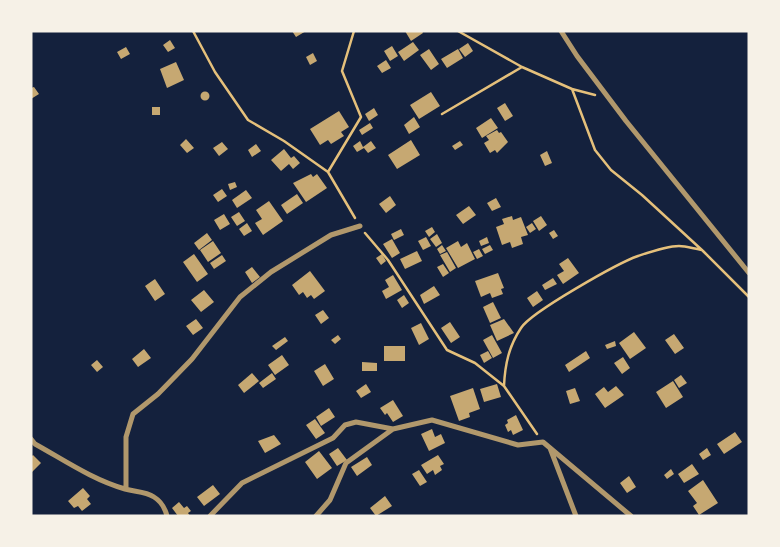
<svg xmlns="http://www.w3.org/2000/svg" width="780" height="547" font-family="'Sofia Sans Condensed',sans-serif">
  <rect width="100%" height="100%" fill="#14213d"/>
  <path fill="#c6a872" d="M292,31H306L296,37Z
    M405,31H422L423,33L411,41Z
    M170,40L175,48L168,52L163,45Z
    M413,42L419,50L404,61L398,52Z
    M468,43L473,51L465,57L459,49Z
    M392,46L398,56L390,61L384,51Z
    M126,47L130,54L121,59L117,52Z
    M429,49L439,64L431,70L420,55Z
    M458,49L463,58L447,68L441,59Z
    M313,53L317,61L310,65L306,57Z
    M386,60L391,68L382,73L377,66Z
    M176,62L184,80L167,88L160,69Z
    M34,87L39,94L31,99V88Z
    M200.5 96a4.5 4.5 0 1 1 9 0a4.5 4.5 0 1 1-9 0Z
    M431,92L440,106L419,119L410,105Z
    M505,103L513,116L505,121L497,108Z
    M152,107H160V115H152Z
    M374,108L378,115L369,121L365,114Z
    M339,111L349,127L341,132L344,136L331,144L328,140L320,145L310,129Z
    M414,117L420,127L409,134L404,125Z
    M491,118L498,128L482,138L476,128Z
    M370,123L373,128L362,135L359,130Z
    M497,130L499,133L501,132L508,142L497,153L495,150L490,153L484,143L489,140L486,136Z
    M186,139L194,148L187,153L180,145Z
    M411,140L420,155L397,169L388,155Z
    M360,141L363,147L371,141L376,148L368,153L364,148L357,152L353,146Z
    M460,141L463,145L455,150L452,146Z
    M222,142L228,149L219,156L213,148Z
    M256,144L261,151L252,157L248,150Z
    M284,149L291,158L294,156L300,163L293,169L289,164L281,171L271,160Z
    M547,151L552,163L545,166L540,155Z
    M311,174L313,177L317,174L327,188L306,202L293,183Z
    M235,182L237,187L230,190L228,184Z
    M222,189L227,196L218,202L213,195Z
    M246,190L252,198L237,208L232,200Z
    M297,194L303,203L287,214L281,205Z
    M390,196L396,205L386,213L379,204Z
    M496,198L501,207L492,211L487,203Z
    M269,201L283,221L263,235L255,223L262,219L256,210Z
    M469,206L476,215L463,224L456,215Z
    M239,212L245,221L237,226L231,217Z
    M224,214L230,224L220,230L214,220Z
    M512,216L513,220L521,217L528,235L521,237L523,244L512,248L510,242L502,245L496,227L504,224L502,219Z
    M541,216L547,225L539,231L533,221Z
    M247,223L252,231L244,236L239,229Z
    M532,223L536,229L530,233L526,227Z
    M432,227L435,232L429,237L425,231Z
    M401,229L404,235L394,240L391,234Z
    M554,230L558,236L553,239L549,233Z
    M207,233L212,240L199,250L194,243Z
    M437,234L442,243L436,247L430,239Z
    M426,237L431,246L423,250L418,241Z
    M487,237L489,243L481,246L479,241Z
    M392,239L400,253L392,258L383,244Z
    M213,241L221,253L208,262L200,250Z
    M458,241L461,247L467,243L475,259L458,268L446,248Z
    M442,245L446,251L440,254L437,249Z
    M490,245L493,250L485,254L482,249Z
    M479,249L483,256L477,259L473,252Z
    M417,251L422,261L405,269L400,259Z
    M447,252L456,268L450,272L440,255Z
    M194,254L208,274L197,282L183,262Z
    M382,254L386,261L381,265L376,258Z
    M222,255L226,261L214,269L210,263Z
    M568,258L579,273L563,284L557,275L564,271L559,264Z
    M443,264L449,273L443,277L437,267Z
    M252,267L260,277L252,283L245,272Z
    M310,271L325,291L314,299L311,295L307,298L303,292L299,295L292,285Z
    M498,273L504,288L501,289L503,294L492,298L490,293L481,297L475,281Z
    M393,275L402,290L386,299L382,291L389,287L385,280Z
    M553,278L557,284L545,290L542,285Z
    M155,279L165,294L155,301L145,286Z
    M434,286L440,295L424,304L420,295Z
    M204,290L214,302L201,312L191,300Z
    M537,291L543,300L533,307L527,298Z
    M404,295L409,303L402,308L397,300Z
    M493,302L501,318L490,323L483,307Z
    M323,310L329,318L321,324L315,315Z
    M196,319L203,328L193,335L186,326Z
    M504,319L514,333L497,341L490,325Z
    M450,322L460,337L451,343L441,328Z
    M421,323L429,339L419,345L411,328Z
    M634,332L646,348L630,359L619,343Z
    M674,334L684,348L675,354L665,340Z
    M338,335L341,339L335,344L331,340Z
    M492,335L502,353L493,358L483,340Z
    M285,337L288,341L276,350L272,346Z
    M615,341L616,346L607,349L605,345Z
    M384,346H405V361H384Z
    M144,349L151,358L138,367L132,359Z
    M488,351L492,358L484,363L480,355Z
    M586,351L590,358L569,372L565,365Z
    M282,355L289,365L275,375L268,365Z
    M623,357L630,368L622,374L614,363Z
    M97,360L103,367L97,372L91,365Z
    M362,362L377,363V371H362Z
    M325,364L334,379L323,386L314,371Z
    M252,373L259,381L244,393L238,385Z
    M272,373L276,379L263,388L259,383Z
    M681,375L687,383L679,388L674,380Z
    M673,381L683,397L666,408L656,392Z
    M366,384L371,392L361,398L356,391Z
    M497,384L501,397L484,402L480,389Z
    M616,386L624,395L605,408L595,394L604,387L608,392Z
    M473,388L480,409L469,413L470,417L459,421L450,396Z
    M575,388L580,401L570,404L566,391Z
    M393,400L403,416L393,422L387,413L385,415L380,408Z
    M329,408L335,417L321,426L316,417Z
    M516,415L523,430L513,435L511,430L508,432L505,425L508,423L507,420Z
    M315,419L325,433L316,439L306,425Z
    M432,429L435,437L441,434L445,443L429,451L421,434Z
    M735,432L742,442L724,454L717,444Z
    M274,435L281,444L265,453L258,441Z
    M338,448L347,460L337,466L329,454Z
    M707,448L711,455L703,460L699,454Z
    M319,451L332,468L317,479L305,462Z
    M33,455L41,463L31,473V457Z
    M438,455L444,464L440,466L442,470L435,475L433,470L427,474L421,465Z
    M367,457L372,465L357,476L351,467Z
    M692,464L699,474L684,483L678,474Z
    M671,469L674,474L667,479L664,475Z
    M419,470L427,482L420,486L412,474Z
    M629,476L636,487L627,493L620,483Z
    M703,480L718,503L699,515L693,506L697,503L688,491Z
    M213,485L220,494L204,506L197,497Z
    M83,488L90,496L87,499L91,504L82,511L78,506L74,508L68,501Z
    M385,496L392,506L376,516L370,508Z
    M179,502L184,508L187,506L191,511L188,513L190,516H178L172,508Z"/>
  <g fill="none" stroke-linecap="round" stroke-linejoin="round">
    <path stroke="#e5c07b" stroke-width="2.5" d="M193,31L215,72L248,120L284,141L328,172L355,218
      M458,31L522,67L572,89L595,150L611,170L642,195L703,251L749,297
      M572,89L595,95
      M442,114L522,67
      M328,172L361,117L342,71L354,31
      M365,233L388,260L447,350L475,363L504,386L537,434
      M504,386C505,364 509,346 521,328C531,312 618,263 638,256C650,252 667,246 679,246C686,246 695,249 702,250"/>
    <path stroke="#b1986c" stroke-width="5" d="M561,31L577,56L626,121L749,273
      M31,439L35,444C64,460 93,480 125,489C135,492 145,491 154,497C162,502 165,508 167,516
      M550,448L576,516
      M126,489V437L133,414L158,394L192,359L240,297L271,272L331,235L360,226
      M210,516L242,483L333,438L345,425L356,422L393,429
      M316,516L330,500L346,463L393,429L432,420L518,445L543,442L631,516"/>
  </g>
  <rect width="780" height="547" fill="none" stroke="#f6f1e7" stroke-width="65"/>
</svg>
